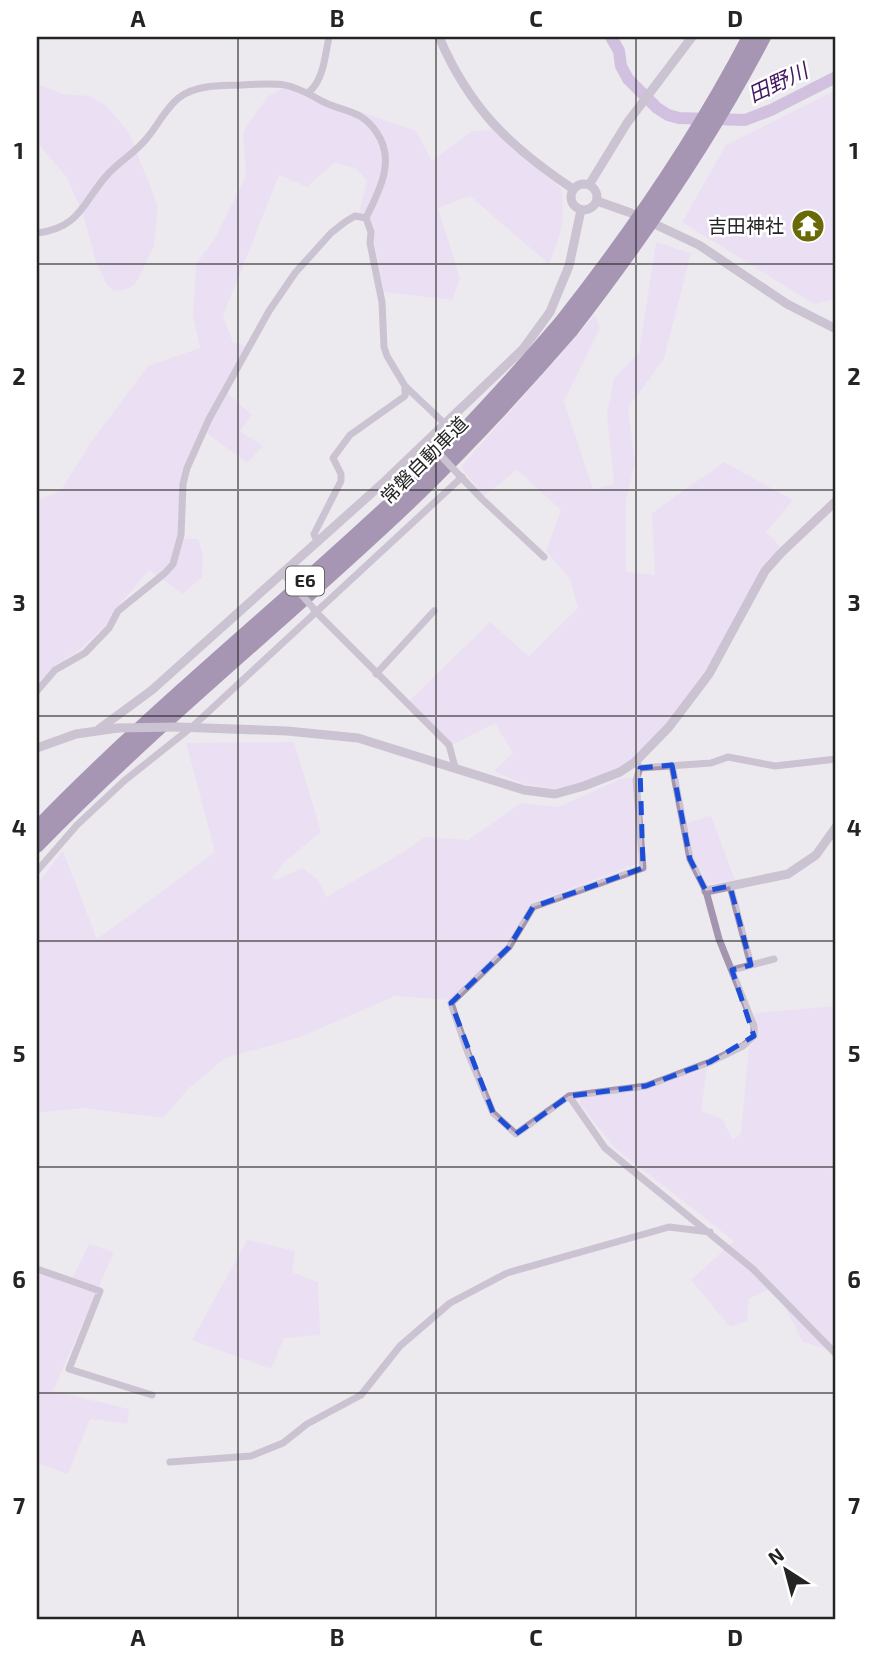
<svg xmlns="http://www.w3.org/2000/svg" width="873" height="1657" font-family="'Exo 2','Noto Sans JP',sans-serif">
  <rect width="100%" height="100%" fill="#eceaee"/>
  <path fill="#e8d5f9" d="M37,84L63,94L89,96L107,106L129,133L158,206L154,246L136,283L130,288L114,292L106,283L96,262L83,214L67,178L37,142Z
    M286,86L416,131L432,161L472,131L493,130L513,150L561,188C566,221 561,234 549,264L470,196L438,208L460,278L452,300L384,292L370,220L359,213L367,180L355,168L334,163L307,187L279,175L223,316L233,342L246,346L228,378L229,395L252,415L240,431L263,446L247,463L201,429L183,468L177,538L198,539L203,555L202,577L183,594L149,570L117,608L105,626L79,650L53,667L37,684V501L61,490L91,442L148,366L200,348L193,317L196,264L215,238L246,176L243,132L267,97Z
    M836,90V299L814,304L682,222L726,145Z
    M656,242L691,253L664,359L628,408L635,463L626,500V572L655,575L652,513L724,462L793,500L766,532L780,546L761,570L705,671L666,725L632,759L617,769L583,782L554,789L523,784L494,771L513,753L495,723L450,746L424,721L410,700L490,622L529,656L578,608L570,579L546,551L561,510L517,470L484,496L461,467L595,315L600,328L564,401L593,489L614,484L607,414L614,378L639,353Z
    M294,742L321,832L284,862L272,878L276,880L302,868L317,879L327,897C360,876 394,860 425,837L468,840L521,803L559,807L620,779L632,777L639,863L531,903L504,946L449,1000L395,996L300,1037L225,1058L187,1090L163,1118L83,1108L37,1113V884L63,851L97,939L215,852L186,743Z
    M711,816L735,880L708,884L693,857L687,823Z
    M836,1006V1168L831,1172L836,1180V1352L803,1342L774,1286L749,1299L747,1321L730,1327L691,1280L734,1241L615,1148L580,1104L581,1097L647,1089L707,1068L701,1111L722,1119L733,1140L741,1133L749,1046L758,1037L754,1013Z
    M247,1240L295,1251L292,1272L318,1282L320,1335L284,1338L271,1369L192,1340Z
    M89,1244L114,1252L53,1391L129,1409L127,1424L90,1419L68,1474L37,1463V1273L71,1281Z"/>
  <g fill="none" stroke-linecap="round" stroke-linejoin="round">
    <path stroke="#b28fce" stroke-width="12" d="M611,37L619,51L621,66L628,79L657,108L668,115L679,118L745,120L771,110L836,77"/>
    <path stroke="#a394b0" stroke-width="7" d="M309,92C324,79 325,55 329,37
      M37,233C81,228 83,201 108,174C120,161 136,152 147,138C158,125 167,106 180,97C198,84 222,86 242,85C279,83 286,81 318,99C341,113 360,107 377,133C396,161 379,191 366,218L371,232L370,243L382,302L384,347L387,356L405,386L444,423
      M459,475L482,499L544,557
      M317,541L314,534L341,481V474L333,458L350,435L405,396V386
      M314,610L449,745L455,767
      M376,674L434,611
      M37,691L55,670L85,653L109,628L118,611L165,573L173,564L181,535L183,484L187,468L209,419L269,311L295,273L331,233L345,222L355,216L366,218
      M638,765L640,768L711,763L728,757L775,766L836,759
      M640,768L636,780L643,868L533,907L509,947L451,1003L468,1053L493,1113L516,1134L569,1096L646,1086L710,1062L743,1046L754,1036V1026L719,939L706,891L690,859L672,765
      M37,871L77,825L124,781L193,726L462,477
      M730,886L751,965
      M732,970L774,959
      M569,1096L605,1148L753,1269L836,1354
      M37,1269L100,1291L69,1369L152,1395
      M170,1462L251,1456L283,1443L307,1424L361,1395L400,1346L450,1303L507,1273L669,1227L710,1232"/>
    <path stroke="#a394b0" stroke-width="9" d="M439,37C470,109 509,146 573,189
      M571 197a13 13 0 1 1 26 0a13 13 0 1 1-26 0Z
      M589,185L627,123L692,37
      M597,201L631,213L699,245L787,304L836,329
      M177,727L287,731L358,738L524,790L555,794L584,786L620,772L635,762L669,727L709,674L765,571L781,553L836,501
      M99,729L152,690L384,482L523,349L550,312L569,266L581,210
      M37,748L76,734L118,728
      M706,891L788,874L816,855L836,827"/>
    <path stroke="#53326a" stroke-width="14" d="M37,828C151,710 278,609 397,497C455,442 509,383 561,322
      M37,846C154,725 286,620 408,504C465,449 519,391 571,331"/>
    <path stroke="#a394b0" stroke-width="7" d="M429,443L459,475
      M286,577L314,609"/>
    <path stroke="#a394b0" stroke-width="9" d="M118,728L177,727"/>
    <path stroke="#53326a" stroke-width="14" d="M561,322C632,232 696,139 749,37
      M571,331C643,238 710,141 764,37"/>
  </g>
  <path d="M0 0H873V1657H0ZM672,765L690,859L706,891L730,886L751,965L732,970L754,1036L710,1062L646,1086L569,1096L516,1134L493,1113L451,1003L509,947L533,907L643,868L640,768Z" fill="#eceaee" fill-opacity=".55" fill-rule="evenodd"/>
  <path fill="none" stroke="#1d4ed8" stroke-width="5" stroke-dasharray="14 9" stroke-linejoin="round" d="M672,765L690,859L706,891L730,886L751,965L732,970L754,1036L710,1062L646,1086L569,1096L516,1134L493,1113L451,1003L509,947L533,907L643,868L640,768Z"/>
  <path fill="none" stroke="#252425" stroke-width="2" stroke-opacity="0.55" d="M238,37V1620M436,37V1620M636,37V1620M37,264H836M37,490H836M37,716H836M37,941H836M37,1167H836M37,1393H836"/>
  <defs>
    <symbol id="temple-disc" viewBox="-11 -11 22 22"><circle r="9.5" fill="#696907" stroke="#fff"/><path d="M0-6L5-2H3V0L6.5 2.5H4V6H1.5V3h-3V6H-4V2.5H-6.5L-3 0V-2H-5Z" fill="#fff"/></symbol>
  </defs>
  <g fill-rule="evenodd">
    <use href="#temple-disc" x="789" y="207" width="38" height="38"/>
  </g>
  <g text-anchor="middle" stroke-width="5" stroke-linejoin="round" paint-order="stroke">
    <rect fill="#fff" stroke="#666" stroke-width="2" x="286" y="566.5" width="38" height="29" rx="5"/>
    <g font-size="18" font-weight="bold" fill="#252425">
      <text x="305" y="587">E6</text>
    </g>
    <g font-size="19" fill="#252425" stroke="#fff" text-anchor="end">
      <text x="784" y="233">吉田神社</text>
    </g>
    <g font-size="19" fill="#252425" stroke="#fff">
      <text transform="translate(424 460) rotate(-45)" y="7">常磐自動車道</text>
    </g>
    <g font-size="21" font-style="italic" fill="#451661" stroke="#fff">
      <text transform="translate(778 83) rotate(-25)" y="7">田野川</text>
    </g>
  </g>
  <rect width="873" height="1657" fill="none" stroke="#ffffff" stroke-width="77"/>
  <g transform="translate(786 1570) rotate(324)" stroke="#ffffff" stroke-width="5" paint-order="stroke">
  <path d="M0-5L12 26L0 18L-12 26Z" fill="#252425"/>
  <text y="-10" font-size="19" font-weight="bold" text-anchor="middle" fill="#252425">N</text>
  </g>
  <rect x="38" y="38" width="796" height="1580" fill="none" stroke="#252425" stroke-width="2.5"/>
  <g font-size="23" text-anchor="middle" font-weight="bold" fill="#252425">
    <text x="138" y="27">A</text>
    <text x="337" y="27">B</text>
    <text x="536" y="27">C</text>
    <text x="735" y="27">D</text>
    <text x="19" y="159">1</text>
    <text x="854" y="159">1</text>
    <text x="19" y="385">2</text>
    <text x="854" y="385">2</text>
    <text x="19" y="611">3</text>
    <text x="854" y="611">3</text>
    <text x="19" y="836">4</text>
    <text x="854" y="836">4</text>
    <text x="19" y="1062">5</text>
    <text x="854" y="1062">5</text>
    <text x="19" y="1288">6</text>
    <text x="854" y="1288">6</text>
    <text x="19" y="1514">7</text>
    <text x="854" y="1514">7</text>
    <text x="138" y="1646">A</text>
    <text x="337" y="1646">B</text>
    <text x="536" y="1646">C</text>
    <text x="735" y="1646">D</text>
  </g>
</svg>
